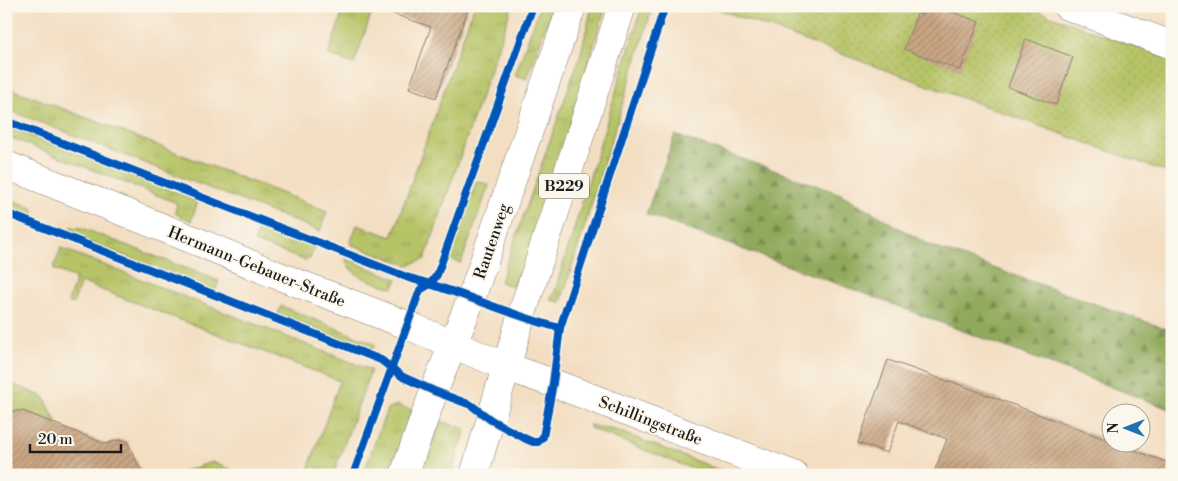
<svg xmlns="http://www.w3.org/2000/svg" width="1178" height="481" font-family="'Libre Bodoni',serif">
  <defs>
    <pattern id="grass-tufts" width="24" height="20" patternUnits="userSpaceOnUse" patternTransform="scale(1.25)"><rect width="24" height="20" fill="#b6c366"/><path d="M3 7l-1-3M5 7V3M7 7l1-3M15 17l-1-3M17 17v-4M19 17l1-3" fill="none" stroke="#9ca758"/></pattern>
    <pattern id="forest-firs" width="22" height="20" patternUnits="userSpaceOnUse" patternTransform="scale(1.25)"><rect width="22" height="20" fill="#90a95b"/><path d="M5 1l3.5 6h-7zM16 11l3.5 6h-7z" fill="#75894a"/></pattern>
    <pattern id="garden-dots" width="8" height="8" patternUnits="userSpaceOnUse" patternTransform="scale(1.25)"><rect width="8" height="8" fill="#b6c366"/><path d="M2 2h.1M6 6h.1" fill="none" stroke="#9ca758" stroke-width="1.8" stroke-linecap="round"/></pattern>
    <pattern id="building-hatch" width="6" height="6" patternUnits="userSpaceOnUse" patternTransform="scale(1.25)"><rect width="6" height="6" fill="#caa784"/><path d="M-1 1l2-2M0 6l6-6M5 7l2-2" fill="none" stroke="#a3876b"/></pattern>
  </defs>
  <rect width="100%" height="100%" fill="#fbf7ec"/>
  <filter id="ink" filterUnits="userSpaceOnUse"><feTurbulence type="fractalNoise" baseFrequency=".02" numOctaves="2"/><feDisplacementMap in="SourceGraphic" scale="10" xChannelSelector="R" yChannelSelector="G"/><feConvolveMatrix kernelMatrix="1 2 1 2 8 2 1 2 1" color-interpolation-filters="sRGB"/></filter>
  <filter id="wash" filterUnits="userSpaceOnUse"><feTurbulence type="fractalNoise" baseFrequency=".0096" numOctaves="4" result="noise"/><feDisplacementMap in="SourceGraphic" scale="20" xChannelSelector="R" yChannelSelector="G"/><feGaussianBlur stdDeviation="1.12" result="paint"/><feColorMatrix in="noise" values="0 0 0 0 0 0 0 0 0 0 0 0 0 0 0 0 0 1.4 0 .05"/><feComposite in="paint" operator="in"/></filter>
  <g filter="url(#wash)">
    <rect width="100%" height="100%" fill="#f3dec2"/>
    <path fill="url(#grass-tufts)" stroke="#697041" d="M345,6H374L354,64L328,55Z
      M474,6H512L425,259L408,265L350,244L357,225L392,237Z
      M540,6H553L527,79L515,75Z
      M592,6H606L520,289L500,282L581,53Z
      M642,6H653L561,302L550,300L555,291Z
      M7,87L327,211L320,231L6,109Z
      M6,126L198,201L191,221L175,213L177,203L6,136Z
      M477,181L489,185L461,263L449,259Z
      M6,198L31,207L35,211L32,220L6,210Z
      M260,225L315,246L310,259L304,260L254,242Z
      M71,227L82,228L219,281L215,291L71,235L68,233Z
      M61,248L371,370L333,475H306L340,381L81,282L73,304L68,302L76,278L53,269Z
      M346,259L397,279L393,288C378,283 348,277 346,259Z
      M281,306L375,344L374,348L369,351L278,314Z
      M12,384L44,397L58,425C48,421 19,405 11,414C9,417 8,422 6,425V390L8,386Z
      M397,405L412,410L388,475H363L387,409Z
      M440,421L466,429L451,475H420Z
      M589,425L615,430L733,475H708L597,431L590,428Z
      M212,462L244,475H184L179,473Z"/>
    <path fill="url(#forest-firs)" stroke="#56623c" d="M675,135L841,194L931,246L1172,331V410L860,292L646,214Z"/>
    <path fill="url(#garden-dots)" stroke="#697041" d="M709,6H1024L1172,60V174Z"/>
    <g id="blocks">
      <path fill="url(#building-hatch)" d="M383,6H469L436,98L409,88L431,27L382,10Z
        M924,6H937L979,22L960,70L904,49L917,14L921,15Z
        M1026,39L1073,57L1056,105L1008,87Z
        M888,360L950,382V381L1110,441V444H1117L1172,464V475H933L947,439L899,421L887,453L858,443Z
        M12,411H23L106,444L118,440L127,441L143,475H6V425Z"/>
    </g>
  </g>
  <g filter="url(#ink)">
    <use href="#blocks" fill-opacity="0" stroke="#887d6f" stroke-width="1"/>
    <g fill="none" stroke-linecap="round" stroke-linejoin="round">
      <defs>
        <path id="street" d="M1067,6L1172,45
          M507,367L553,383L794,475"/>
        <path id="secondary" d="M6,165L201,243L274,274L407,325L507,367"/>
        <path id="primary" d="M404,475L434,391L471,299L572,6
          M474,475L521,317L622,6"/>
      </defs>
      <use href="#street" stroke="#887d6f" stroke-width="29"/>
      <use href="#secondary" stroke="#887d6f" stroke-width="29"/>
      <use href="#primary" stroke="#887d6f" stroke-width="29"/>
      <use href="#street" stroke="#fff" stroke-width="28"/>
      <use href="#secondary" stroke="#fff" stroke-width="28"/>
      <use href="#primary" stroke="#fff" stroke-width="28"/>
      <defs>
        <path id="cycleway" d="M6,121L409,278C460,291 508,315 560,328
          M6,213L381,360L403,377L434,391L471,405L491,420L526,439L533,442H538L543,437L553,383L560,328L665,6
          M353,475L420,290L430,284L437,275L533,6"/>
      </defs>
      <use href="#cycleway" stroke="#fbf7ec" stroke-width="11"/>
      <use href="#cycleway" stroke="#0057b8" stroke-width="8"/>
    </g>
  </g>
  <g text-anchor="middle" stroke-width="4" stroke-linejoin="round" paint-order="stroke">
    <rect fill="#fbf7ec" stroke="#5f5e5a" stroke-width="1" x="539" y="173.5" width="50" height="25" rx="4"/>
    <g font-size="15" font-weight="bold" fill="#1c1c1c">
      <text x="564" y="191">B229</text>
    </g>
    <g font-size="16" fill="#1c1c1c" stroke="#fbf7ec">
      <text transform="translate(491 241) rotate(-71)" y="6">Rautenweg</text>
      <text transform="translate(257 266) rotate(22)" y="6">Hermann-Gebauer-Straße</text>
      <text transform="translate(651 420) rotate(21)" y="6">Schillingstraße</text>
    </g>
  </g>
  <rect width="1178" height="481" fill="none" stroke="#fbf7ec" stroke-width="25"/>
  <g transform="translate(1126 428) rotate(270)"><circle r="24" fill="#fbf7ec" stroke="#a29f99"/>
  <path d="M0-4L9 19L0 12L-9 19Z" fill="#1f6fb2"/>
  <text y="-8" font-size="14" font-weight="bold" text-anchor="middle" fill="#1c1c1c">N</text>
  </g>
  <path d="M30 444v8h91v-8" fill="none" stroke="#1c1c1c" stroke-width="2.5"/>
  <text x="38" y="444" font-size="15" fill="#1c1c1c" stroke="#fbf7ec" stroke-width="4" paint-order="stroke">20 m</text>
</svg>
